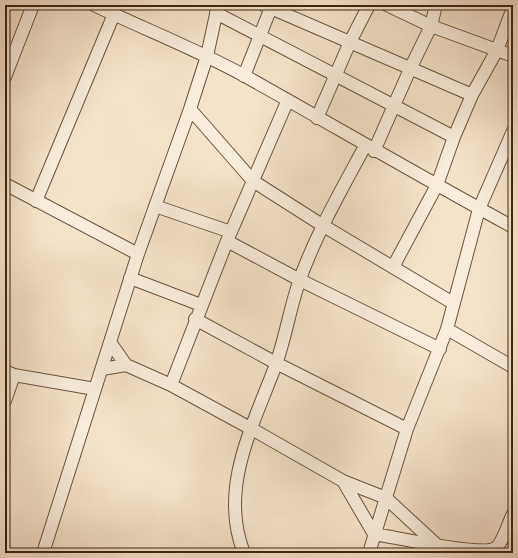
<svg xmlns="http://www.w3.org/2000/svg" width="518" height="558" font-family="'Gentium Book Plus',serif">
  <rect width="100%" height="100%" fill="#f4e3cb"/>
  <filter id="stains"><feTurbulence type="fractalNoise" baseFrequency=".005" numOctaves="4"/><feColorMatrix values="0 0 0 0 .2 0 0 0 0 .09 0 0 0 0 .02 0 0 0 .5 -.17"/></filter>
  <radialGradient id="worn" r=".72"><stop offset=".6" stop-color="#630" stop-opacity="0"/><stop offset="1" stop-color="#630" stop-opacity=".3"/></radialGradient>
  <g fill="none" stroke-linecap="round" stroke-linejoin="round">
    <defs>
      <path id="minor" d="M94,5C144,29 196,49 245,76C334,126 423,178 513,227
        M264,5L472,95
        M387,5L431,26L513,56
        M216,13L454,137
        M244,76L272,5
        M5,77L33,5
        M190,109L253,181L322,225L453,303
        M317,118L350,42L369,5
        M374,151L411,67L431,26L436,5
        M5,184L138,254
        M36,201L114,14
        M155,206L231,232
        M227,241L300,280L440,349
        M393,267L437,185L454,137L472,95L497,50L513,8
        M130,278L201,305
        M195,319L276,363L407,429
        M447,329L513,367
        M110,342L126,365L171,385L250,428L343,481L386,498L439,547L450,553
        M102,369L126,365
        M5,371L14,375L95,389
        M171,385L227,241L287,102
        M5,401L14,375
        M343,481L374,534C396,537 484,558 497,547C504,539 508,524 513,514
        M43,553L138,254L190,109L207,56L218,5
        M244,553C218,488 254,424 276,364C286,336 290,307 300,279C317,232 342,189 365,146
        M369,553L407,429L447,329L479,209L513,131"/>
    </defs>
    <use href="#minor" stroke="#68553f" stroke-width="14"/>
    <use href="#minor" stroke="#f8eddd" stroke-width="12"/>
  </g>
  <rect width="518" height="558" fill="none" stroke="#f4e3cb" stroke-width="20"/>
  <rect x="6" y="6" width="506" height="546" fill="none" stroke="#392610" stroke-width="2"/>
  <rect x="10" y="10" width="498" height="538" fill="none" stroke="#392610"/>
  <rect width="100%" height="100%" filter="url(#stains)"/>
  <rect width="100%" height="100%" fill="url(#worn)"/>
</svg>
